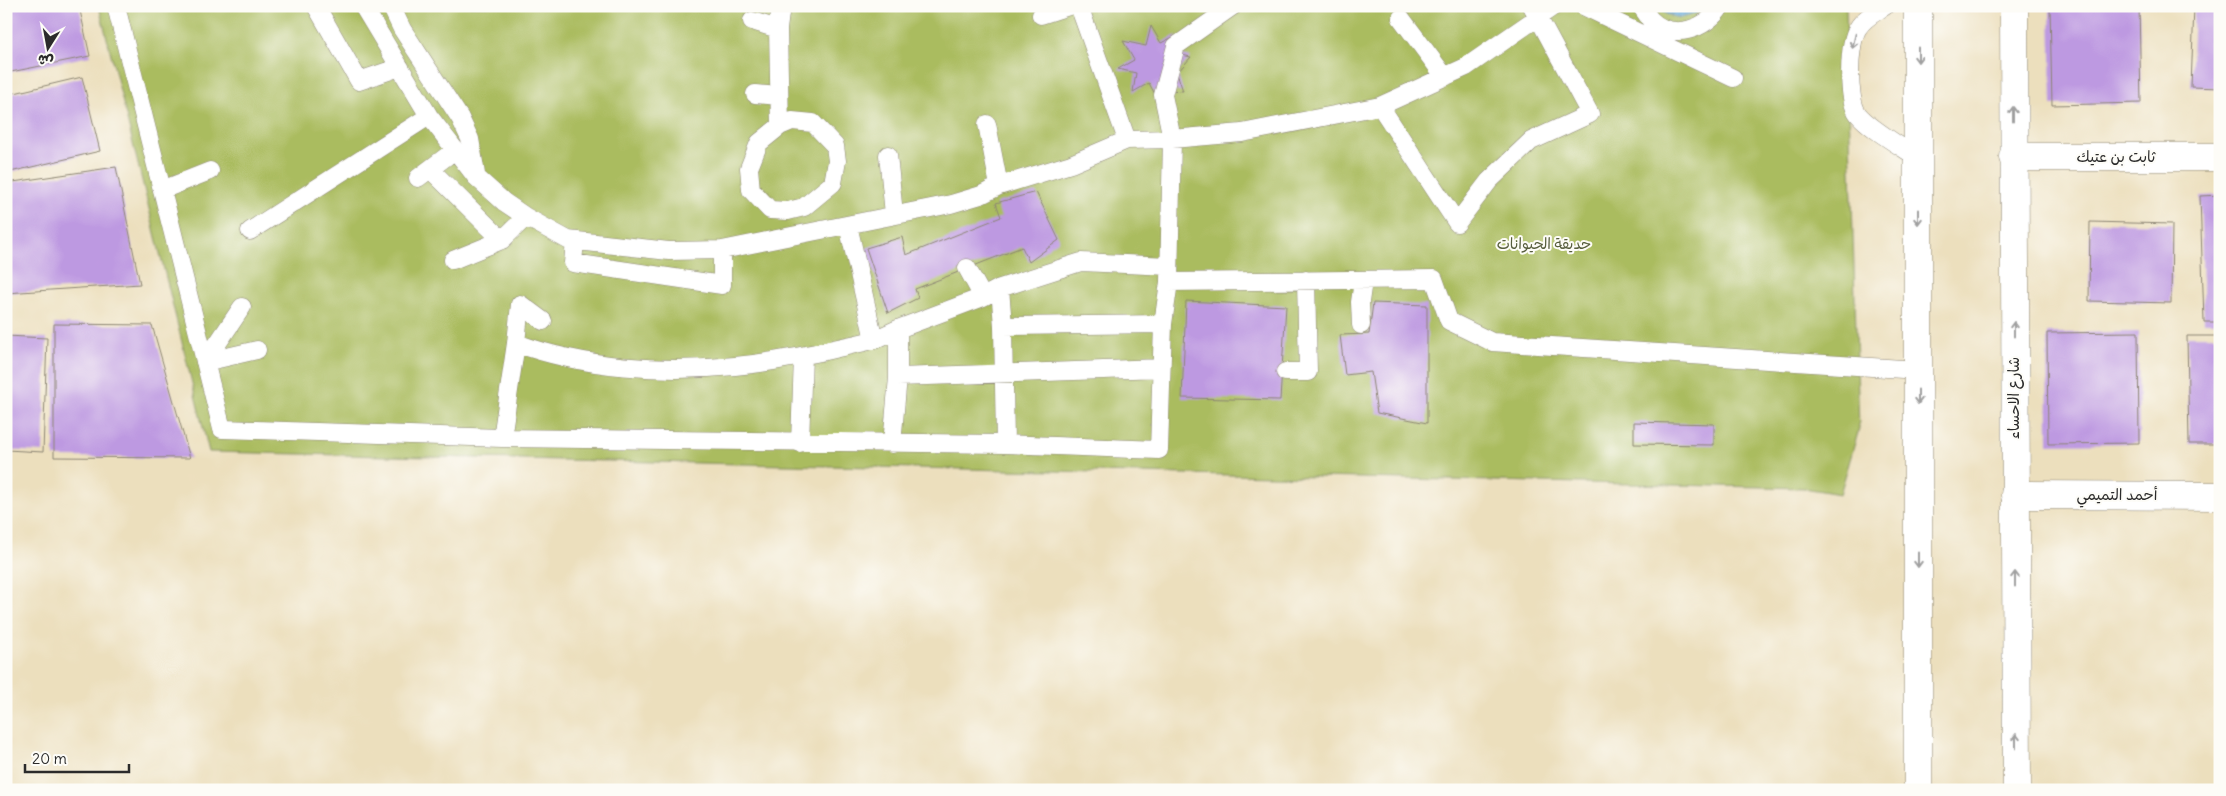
<svg xmlns="http://www.w3.org/2000/svg" width="2226" height="796" font-family="Delius,'Playpen Sans Arabic',sans-serif">
  <rect width="100%" height="100%" fill="#fdfcf7"/>
  <filter id="ink" filterUnits="userSpaceOnUse"><feTurbulence type="fractalNoise" baseFrequency=".02" numOctaves="2"/><feDisplacementMap in="SourceGraphic" scale="10" xChannelSelector="R" yChannelSelector="G"/><feConvolveMatrix kernelMatrix="1 2 1 2 8 2 1 2 1" color-interpolation-filters="sRGB"/></filter>
  <filter id="wash" filterUnits="userSpaceOnUse"><feTurbulence type="fractalNoise" baseFrequency=".0096" numOctaves="4" result="noise"/><feDisplacementMap in="SourceGraphic" scale="20" xChannelSelector="R" yChannelSelector="G"/><feGaussianBlur stdDeviation="1.12" result="paint"/><feColorMatrix in="noise" values="0 0 0 0 0 0 0 0 0 0 0 0 0 0 0 0 0 1.4 0 .05"/><feComposite in="paint" operator="in"/></filter>
  <g filter="url(#wash)">
    <rect width="100%" height="100%" fill="#ecdfbd"/>
    <path fill="#aabc5f" stroke="#6a7445" d="M99,6H1846L1859,429L1840,494L1804,488L209,452Z"/>
    <path fill="#63a9d9" stroke="#476a82" d="M1657,6H1706C1691,19 1671,23 1657,6Z"/>
    <g id="blocks">
      <path fill="#bd99e1" d="M6,6H79L90,56L6,73Z
        M2050,6H2139L2141,103L2052,105Z
        M2194,6H2220V88L2191,87Z
        M1151,26L1161,43L1177,35L1173,53L1191,57L1177,73L1183,91L1169,90L1161,106L1149,83L1133,92L1136,73L1118,69L1134,60L1123,41L1146,46Z
        M82,77L100,151L6,173V95Z
        M116,167L140,284L6,293V183Z
        M1036,192L1059,240L1029,262L1022,247L915,289L918,298L888,313L866,248L902,237L906,255L1001,217L996,203Z
        M2220,195V322H2204L2200,196Z
        M2090,222L2172,224L2171,303L2089,301Z
        M1186,301L1286,306L1280,400L1182,398Z
        M1373,303L1427,305V423L1377,413L1371,372L1345,375L1340,335L1369,334Z
        M54,324L152,325L190,458L54,457Z
        M2138,332L2139,443L2048,444L2047,333Z
        M6,336L47,338L43,452L6,450Z
        M2187,336H2220V444H2189Z
        M1634,422L1714,424V445L1634,444Z"/>
    </g>
  </g>
  <g filter="url(#ink)">
    <use href="#blocks" fill-opacity="0" stroke="#8c8574" stroke-width="1"/>
    <g fill="none" stroke-linecap="round" stroke-linejoin="round">
      <defs>
        <path id="service" d="M116,6L222,429L502,438L1005,444L1159,450L1163,324L1169,282
          M316,6L359,81L400,67
          M363,6L429,116L476,177L504,202L526,217L568,240L669,251L722,250L951,204L981,195L999,186L1071,164L1127,140L1172,139L1242,133L1380,106L1466,67L1554,6
          M391,6L402,29L460,118L470,139L476,174
          M1079,6L1127,140
          M1233,6L1176,46L1163,95L1172,139L1169,282L1434,279L1449,321L1492,342L1918,370
          M1583,6L1733,78
          M1641,6C1644,10 1647,15 1650,19C1672,42 1707,29 1721,6
          M1885,6C1876,12 1864,18 1858,28C1848,43 1847,100 1858,114C1869,128 1902,147 1918,158
          M1041,15L1069,6
          M1401,18L1445,77
          M752,21L778,29
          M755,94L779,96
          M1380,106L1457,223L1489,181L1531,141L1590,114L1532,6
          M792,121L813,123L835,146L837,161L833,183L804,207L788,211L770,210L751,190L749,168L759,143L780,126Z
          M987,124L999,186
          M780,126L778,29L781,6
          M888,155L894,214
          M430,169L502,240
          M418,178L455,150
          M162,190L210,171
          M848,225L874,340L898,329L983,297L1000,288L1081,262L1169,266
          M250,231L429,116
          M575,241L573,263L722,285V250
          M453,260L502,240L526,217
          M967,268L983,297
          M1000,288L1003,326L1005,444
          M543,321L520,304L516,343C584,368 663,373 735,366C782,362 828,350 874,340
          M1361,325L1360,302L1363,281
          M1003,326L1163,324
          M205,362L242,307
          M205,362L257,350
          M1285,372H1308L1306,280
          M898,377L1161,368
          M502,438L516,343
          M800,443L803,356
          M892,444L898,377V329"/>
        <path id="minor" d="M2013,157H2220
          M2015,495L2220,496"/>
        <path id="secondary" d="M1918,6V790
          M2014,6L2017,790"/>
      </defs>
      <use href="#service" stroke="#8c8574" stroke-width="19"/>
      <use href="#minor" stroke="#8c8574" stroke-width="29"/>
      <use href="#secondary" stroke="#8c8574" stroke-width="29"/>
      <use href="#service" stroke="#fff" stroke-width="18"/>
      <use href="#minor" stroke="#fff" stroke-width="28"/>
      <use href="#secondary" stroke="#fff" stroke-width="28"/>
    </g>
    <defs><path id="oneway-shaft" d="M-6 0H5M1.5-3L5.5 0L1.5 3" fill="none" stroke-width="1.6" stroke-linecap="round" stroke-linejoin="round" transform="scale(1.25)"/></defs>
    <g stroke="#a0a0a0">
      <use href="#oneway-shaft" transform="translate(1854 41) rotate(103)"/>
      <use href="#oneway-shaft" transform="translate(1918 55) rotate(90)"/>
      <use href="#oneway-shaft" transform="translate(2013 114) rotate(-90)"/>
      <use href="#oneway-shaft" transform="translate(1918 217) rotate(90)"/>
      <use href="#oneway-shaft" transform="translate(2014 329) rotate(-90)"/>
      <use href="#oneway-shaft" transform="translate(1918 397) rotate(90)"/>
      <use href="#oneway-shaft" transform="translate(1918 560) rotate(90)"/>
      <use href="#oneway-shaft" transform="translate(2015 579) rotate(-90)"/>
      <use href="#oneway-shaft" transform="translate(2016 741) rotate(-90)"/>
    </g>
  </g>
  <g text-anchor="middle" stroke-width="4" stroke-linejoin="round" paint-order="stroke">
    <g font-size="15" fill="#2b2b2b" stroke="#fdfcf7">
      <text x="2116" y="162">ثابت بن عتيك</text>
      <text transform="translate(2014 398) rotate(-90)" y="5">شارع الاحساء</text>
      <text x="2117" y="500">أحمد التميمي</text>
    </g>
    <g font-size="15" fill="#575e3d" stroke="#fdfcf7">
      <text x="1544" y="249">حديقة الحيوانات</text>
    </g>
  </g>
  <rect width="2226" height="796" fill="none" stroke="#fdfcf7" stroke-width="25"/>
  <g transform="translate(48 48) rotate(191)" stroke="#fdfcf7" stroke-width="4" paint-order="stroke">
  <path d="M0-4L9 19L0 12L-9 19Z" fill="#2b2b2b"/>
  <text y="-8" font-size="14" font-weight="bold" text-anchor="middle" fill="#2b2b2b">ش</text>
  </g>
  <path d="M25 764v8h104v-8" fill="none" stroke="#2b2b2b" stroke-width="2.5"/>
  <text x="32" y="764" font-size="15" fill="#2b2b2b" stroke="#fdfcf7" stroke-width="4" paint-order="stroke">20 m</text>
</svg>
